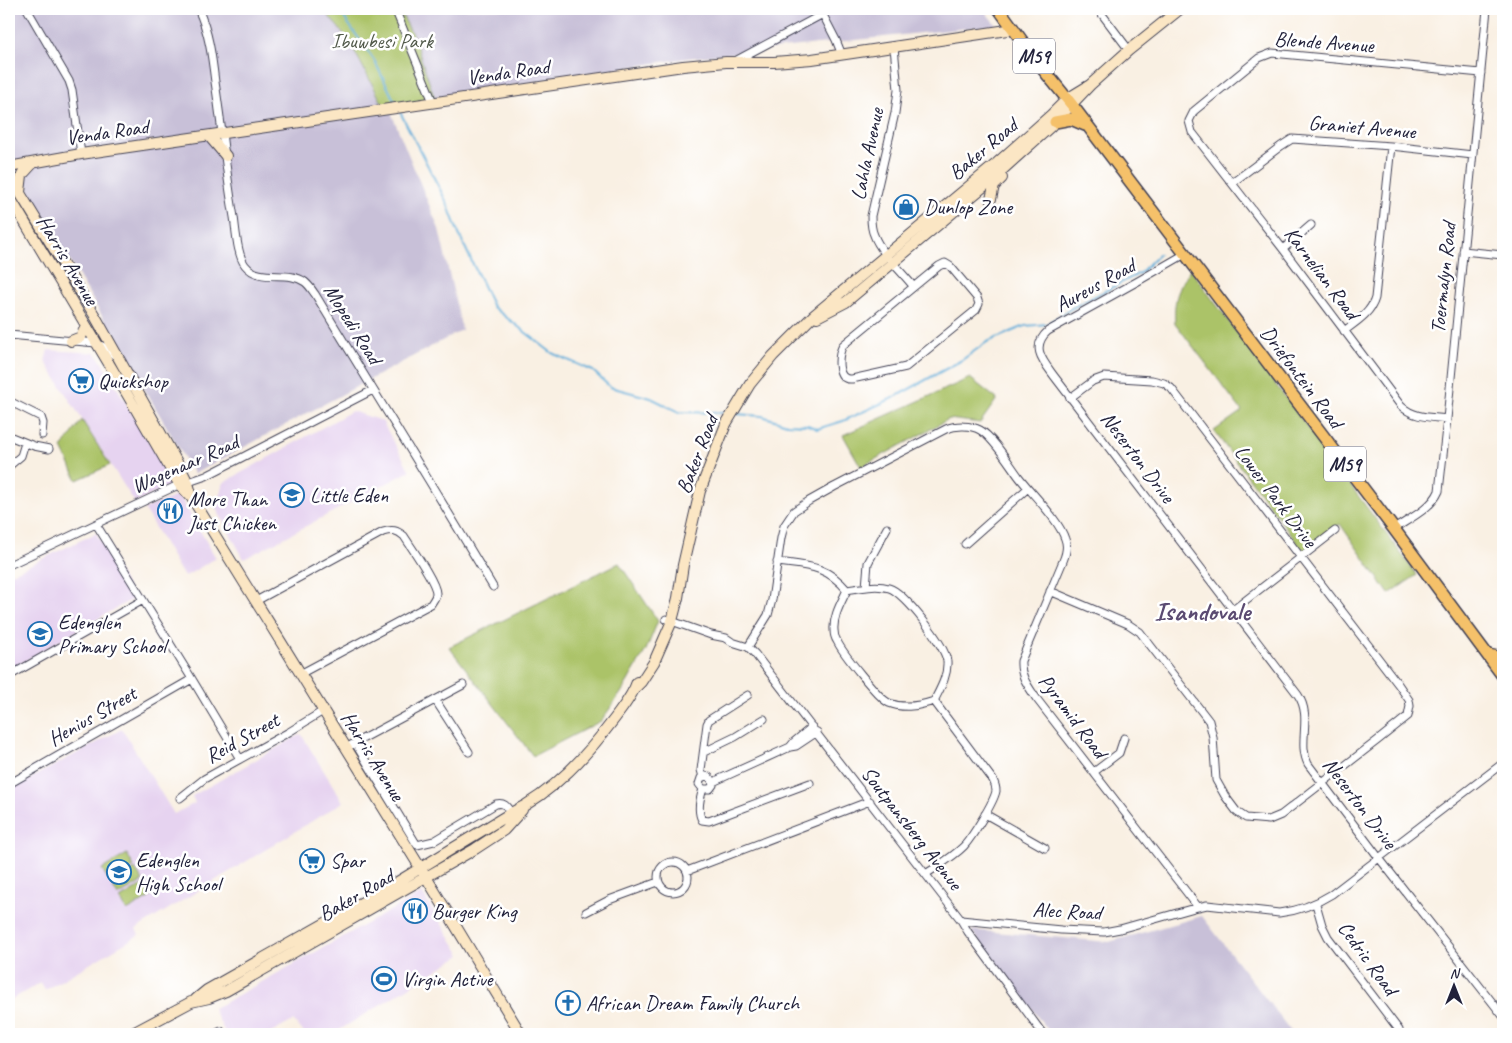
<svg xmlns="http://www.w3.org/2000/svg" width="1512" height="1043" font-family="Caveat,sans-serif">
  <rect width="100%" height="100%" fill="#fff"/>
  <filter id="ink" filterUnits="userSpaceOnUse"><feTurbulence type="fractalNoise" baseFrequency=".02" numOctaves="2"/><feDisplacementMap in="SourceGraphic" scale="10" xChannelSelector="R" yChannelSelector="G"/><feConvolveMatrix kernelMatrix="1 2 1 2 8 2 1 2 1" color-interpolation-filters="sRGB"/></filter>
  <filter id="wash" filterUnits="userSpaceOnUse"><feTurbulence type="fractalNoise" baseFrequency=".0096" numOctaves="4" result="noise"/><feDisplacementMap in="SourceGraphic" scale="20" xChannelSelector="R" yChannelSelector="G"/><feGaussianBlur stdDeviation="1.12" result="paint"/><feColorMatrix in="noise" values="0 0 0 0 0 0 0 0 0 0 0 0 0 0 0 0 0 1.4 0 .05"/><feComposite in="paint" operator="in"/></filter>
  <g filter="url(#wash)">
    <rect width="100%" height="100%" fill="#f9f0e3"/>
    <path fill="#e6d3f0" d="M48,350L96,353L174,483L135,503L45,361Z
      M352,411L382,421L410,471L244,559L216,508L223,483Z
      M179,495L216,558L184,577L144,509Z
      M96,533L134,598L9,670V575Z
      M122,729L174,814L195,803L192,796L301,734L343,802L136,929L139,935L45,990L40,983L9,1001V790Z
      M422,893L461,955L333,1034H306L293,1021L269,1034H226L213,1009Z"/>
    <path fill="#c8c0d8" d="M9,9H983L996,25L687,58L388,105L439,229L462,330L194,474L9,156Z
      M1202,916L1293,1034H1051L971,930L1109,942Z"/>
    <path fill="#abc368" stroke="#667252" d="M323,9H399L414,38L437,105L387,112L348,39Z
      M1190,269L1417,575L1389,594L1340,524L1303,551L1214,431L1242,411L1175,323C1173,299 1178,290 1190,269Z
      M970,378L997,399L980,423L949,419L861,467L843,435Z
      M82,420L110,465L77,480L62,448Z
      M619,563L658,621L646,650L621,693L601,721L533,756L449,647Z
      M127,854L134,867L109,881L102,869Z
      M135,869L143,881L118,896L111,884Z
      M144,884L152,896L127,911L120,899Z"/>
    <g fill="none" stroke-linecap="round" stroke-linejoin="round">
      <path stroke="#60aeda" stroke-width="2" d="M338,9L374,60L396,104
        M399,110L447,203L458,232L493,307L552,353L593,371L610,387L651,398L679,412L727,413
        M737,414L762,416L787,424L808,425L817,429L843,421L893,398L962,360L987,342L1025,326L1047,324L1072,308L1140,273L1159,254"/>
    </g>
  </g>
  <g filter="url(#ink)">
    <g fill="none" stroke-linecap="round" stroke-linejoin="round">
      <defs>
        <path id="street" d="M27,9L69,81L72,90L81,154
          M198,9C209,32 212,57 215,82C222,127 226,173 234,217C236,230 237,255 245,265C260,284 287,269 305,282C309,285 312,290 315,294C374,392 435,489 493,587
          M395,9L433,102
          M820,9L836,40L842,55
          M1098,9L1129,50
          M894,47L898,90L895,113L871,216C871,222 871,229 874,235C880,252 902,272 913,286
          M735,61L823,14
          M1232,183L1281,146L1292,139L1391,146L1473,155
          M1283,249L1311,225
          M1463,251L1503,255
          M1185,254L1140,280L1048,331C1030,347 1043,361 1054,376L1298,695C1313,717 1297,742 1308,764L1379,858L1503,1016
          M945,263L950,266L977,298L979,304L976,310L906,367L852,379C835,381 838,355 843,345L939,266Z
          M1344,331C1356,322 1371,313 1375,298L1391,146
          M9,335L96,343L104,347L114,355
          M9,401L41,417L43,423L42,435
          M1447,419C1431,417 1414,418 1401,406L1283,249L1192,132L1189,121L1194,111L1259,58L1272,53L1481,73
          M9,436L34,446L49,449
          M9,466L21,456L25,443
          M96,524L192,679L240,759
          M1394,529C1409,519 1432,508 1439,491L1447,419L1487,9
          M965,544L1028,488
          M777,562C808,566 826,565 847,590
          M9,565L174,487L206,476L373,390
          M866,587L868,563L887,528
          M847,590C841,603 833,616 834,630C834,634 835,638 837,641C842,652 879,699 889,703C904,709 919,706 934,701
          M847,590C861,588 875,584 889,588C904,592 945,645 947,661C948,676 940,689 934,701
          M1050,591L1128,624L1140,632L1209,721L1213,737L1216,780L1225,796L1237,812L1246,818L1269,820L1281,815L1378,740L1408,716L1410,706L1409,700L1398,684L1171,388L1164,383L1152,380L1104,377L1093,381L1070,398
          M256,601L383,532C392,529 397,530 404,536C411,547 436,582 436,593C436,598 433,600 431,604L300,674
          M1233,610L1335,531
          M666,619L711,635L726,638L732,642L748,647L755,654L961,920L968,932L1043,1034
          M748,647L768,615L772,600L781,538L784,526L794,511L809,501L834,487L946,429C956,425 971,425 980,430C993,437 1010,465 1019,477C1032,494 1059,520 1065,539C1068,546 1066,554 1063,561L1021,661C1020,676 1028,686 1036,698L1198,907L1207,905L1279,913C1298,911 1316,904 1332,894L1503,763
          M9,676L143,600
          M436,701L469,752
          M355,743L417,845L434,841L496,804C505,802 507,807 511,813
          M351,745L463,685
          M790,747L794,742L812,727
          M704,752L735,737L764,719
          M1094,772L1119,753L1124,738
          M703,777L701,770L707,724L709,720L748,695
          M713,782L709,777L705,776L701,778L699,784L703,789H710L713,785V782L790,747L796,746L817,732
          M9,784L192,679
          M703,789C700,798 697,811 702,820L709,821L810,783
          M180,798L204,779L289,732L323,711
          M985,814L1045,848
          M658 877a15 15 0 1 1 30 0a15 15 0 1 1-30 0Z
          M687,871L870,801
          M926,874C939,865 953,857 964,846C972,837 994,802 996,791C996,787 995,784 993,780L934,701
          M1316,904L1322,925L1328,937L1399,1030
          M586,912L609,900L658,882
          M961,920L1061,930L1104,932L1120,929L1198,907
          M215,1034L221,1031"/>
        <path id="secondary" d="M209,136L226,156
          M9,167L81,154L683,66L726,62H774L812,59L1014,29
          M9,175L95,316L183,473L188,483L192,497
          M20,192L22,175L33,163
          M9,196L127,394L175,477L180,485L192,498L426,877L521,1034
          M991,199L994,186L1002,178
          M817,317L846,302L982,188L1050,127L1090,85L1129,50L1180,9
          M71,341L81,337L86,326
          M636,687L641,682L654,662L672,621L678,598L683,565L700,491L726,424L750,384L773,356L814,315L997,163L1051,115L1067,99L1090,85
          M196,999L207,990L391,886L511,813C554,792 587,755 615,718C623,707 633,695 637,682
          M131,1034L191,1002L209,998L226,991L475,849L504,830L522,810"/>
        <path id="primary" d="M999,9L1038,63L1072,105L1394,529L1503,676
          M1055,122L1071,119L1085,125
          M1488,655L1503,658"/>
      </defs>
      <use href="#street" stroke="#424154" stroke-width="9"/>
      <use href="#secondary" stroke="#424154" stroke-width="12"/>
      <use href="#primary" stroke="#424154" stroke-width="14"/>
      <use href="#street" stroke="#fff" stroke-width="7"/>
      <use href="#secondary" stroke="#fbe6c4" stroke-width="10"/>
      <use href="#primary" stroke="#f5c16b" stroke-width="11"/>
    </g>
  </g>
  <defs>
    <symbol id="shop-ring" viewBox="-11 -11 22 22"><circle r="9.5" fill="#fff" stroke="#1f6fb2" stroke-width="1.5"/><path d="M-5-2.5h2.3a2.7 3.5 0 0 1 5.4 0H5L5.5 6h-11ZM-1.5-2.5h3a1.5 2.3 0 0 0-3 0Z" fill="#1f6fb2"/></symbol>
    <symbol id="supermarket-ring" viewBox="-11 -11 22 22"><circle r="9.5" fill="#fff" stroke="#1f6fb2" stroke-width="1.5"/><path d="M-6-5.5h2.5l.6 2H6L4.5 2H-2.5L-4.4-4H-6ZM-1.5 3.2a1.3 1.3 0 1 0 .1 0ZM3 3.2a1.3 1.3 0 1 0 .1 0Z" fill="#1f6fb2"/></symbol>
    <symbol id="school-ring" viewBox="-11 -11 22 22"><circle r="9.5" fill="#fff" stroke="#1f6fb2" stroke-width="1.5"/><path d="M0-5L7-2L0 1L-7-2ZM-4 1L0 2.5L4 1V4Q0 6-4 4Z" fill="#1f6fb2"/></symbol>
    <symbol id="restaurant-ring" viewBox="-11 -11 22 22"><circle r="9.5" fill="#fff" stroke="#1f6fb2" stroke-width="1.5"/><path d="M-5-6h1v4h1v-4h1v4h1v-4h1v5L-1.5 .5V6h-2V.5L-5-1ZM5-6V6H3V1.5H1.5Q1.5-4 5-6Z" fill="#1f6fb2"/></symbol>
    <symbol id="stadium-ring" viewBox="-11 -11 22 22"><circle r="9.5" fill="#fff" stroke="#1f6fb2" stroke-width="1.5"/><path d="M0-5a6.5 5 0 1 0 0 10a6.5 5 0 1 0 0-10ZM-3.5-1.8h7v3.6h-7Z" fill="#1f6fb2"/></symbol>
    <symbol id="church-ring" viewBox="-11 -11 22 22"><circle r="9.5" fill="#fff" stroke="#1f6fb2" stroke-width="1.5"/><path d="M-1.2-6h2.4v3.5h3.3v2.4h-3.3V6h-2.4V-.1h-3.3v-2.4h3.3Z" fill="#1f6fb2"/></symbol>
  </defs>
  <g fill-rule="evenodd">
    <use href="#shop-ring" x="892" y="193" width="28" height="28"/>
    <use href="#supermarket-ring" x="67" y="367" width="28" height="28"/>
    <use href="#school-ring" x="278" y="481" width="28" height="28"/>
    <use href="#restaurant-ring" x="156" y="497" width="28" height="28"/>
    <use href="#school-ring" x="26" y="620" width="28" height="28"/>
    <use href="#supermarket-ring" x="298" y="847" width="28" height="28"/>
    <use href="#school-ring" x="105" y="858" width="28" height="28"/>
    <use href="#restaurant-ring" x="401" y="897" width="28" height="28"/>
    <use href="#stadium-ring" x="370" y="965" width="28" height="28"/>
    <use href="#church-ring" x="554" y="989" width="28" height="28"/>
  </g>
  <g text-anchor="middle" stroke-width="5" stroke-linejoin="round" paint-order="stroke">
    <g fill="#fff" stroke="#646476" stroke-width="1">
      <rect x="1013" y="38.5" width="42" height="35" rx="4"/>
      <rect x="1324" y="446.5" width="42" height="35" rx="4"/>
    </g>
    <g font-size="20" font-weight="bold" fill="#22223b">
      <text x="1034" y="63">M59</text>
      <text x="1345" y="471">M59</text>
    </g>
    <g font-size="21" fill="#525a4b" stroke="#fff">
      <text x="382" y="48">Ibuwbesi Park</text>
    </g>
    <g font-size="21" fill="#22223b" stroke="#fff">
      <text transform="translate(1324 42) rotate(4)" y="7">Blende Avenue</text>
      <text transform="translate(508 72) rotate(-8)" y="7">Venda Road</text>
      <text transform="translate(1362 127) rotate(5)" y="7">Graniet Avenue</text>
      <text transform="translate(107 132) rotate(-8)" y="7">Venda Road</text>
      <text transform="translate(983 149) rotate(-40)" y="7">Baker Road</text>
      <text transform="translate(867 154) rotate(-78)" y="7">Lahla Avenue</text>
      <text transform="translate(68 260) rotate(59)" y="7">Harris Avenue</text>
      <text transform="translate(1322 273) rotate(53)" y="7">Karnelian Road</text>
      <text transform="translate(1443 278) rotate(-84)" y="7">Toermalyn Road</text>
      <text transform="translate(1095 285) rotate(-29)" y="7">Aureus Road</text>
      <text transform="translate(353 324) rotate(58)" y="7">Mopedi Road</text>
      <text transform="translate(1302 377) rotate(53)" y="7">Driefontein Road</text>
      <text transform="translate(697 454) rotate(-69)" y="7">Baker Road</text>
      <text transform="translate(1138 457) rotate(53)" y="7">Neserton Drive</text>
      <text transform="translate(185 464) rotate(-24)" y="7">Wagenaar Road</text>
      <text transform="translate(1276 496) rotate(53)" y="7">Lower Park Drive</text>
      <text transform="translate(92 716) rotate(-30)" y="7">Henius Street</text>
      <text transform="translate(1073 716) rotate(53)" y="7">Pyramid Road</text>
      <text transform="translate(242 738) rotate(-29)" y="7">Reid Street</text>
      <text transform="translate(373 756) rotate(58)" y="7">Harris Avenue</text>
      <text transform="translate(1360 803) rotate(53)" y="7">Neserton Drive</text>
      <text transform="translate(912 828) rotate(52)" y="7">Soutpansberg Avenue</text>
      <text transform="translate(356 895) rotate(-30)" y="7">Baker Road</text>
      <text transform="translate(1067 911) rotate(3)" y="7">Alec Road</text>
      <text transform="translate(1368 958) rotate(54)" y="7">Cedric Road</text>
    </g>
    <g font-size="21" fill="#22223b" stroke="#fff" text-anchor="start">
      <text x="924" y="214">Dunlop Zone</text>
      <text x="98" y="388">Quickshop</text>
      <text x="310" y="502">Little Eden</text>
      <text x="188" y="506">More Than<tspan x="188" dy="24">Just Chicken</tspan></text>
      <text x="58" y="629">Edenglen<tspan x="58" dy="24">Primary School</tspan></text>
      <text x="136" y="867">Edenglen<tspan x="136" dy="24">High School</tspan></text>
      <text x="330" y="868">Spar</text>
      <text x="432" y="918">Burger King</text>
      <text x="402" y="986">Virgin Active</text>
      <text x="586" y="1010">African Dream Family Church</text>
    </g>
    <g font-size="26" font-weight="bold" fill="#5b4b72" stroke="#fff">
      <text x="1202" y="620">Isandovale</text>
    </g>
  </g>
  <rect width="1512" height="1043" fill="none" stroke="#fff" stroke-width="30"/>
  <g transform="translate(1454 986)" stroke="#ffffff" stroke-width="4" paint-order="stroke">
  <path d="M0-4L9 19L0 12L-9 19Z" fill="#22223b"/>
  <text y="-8" font-size="14" font-weight="bold" text-anchor="middle" fill="#22223b">N</text>
  </g>
</svg>
